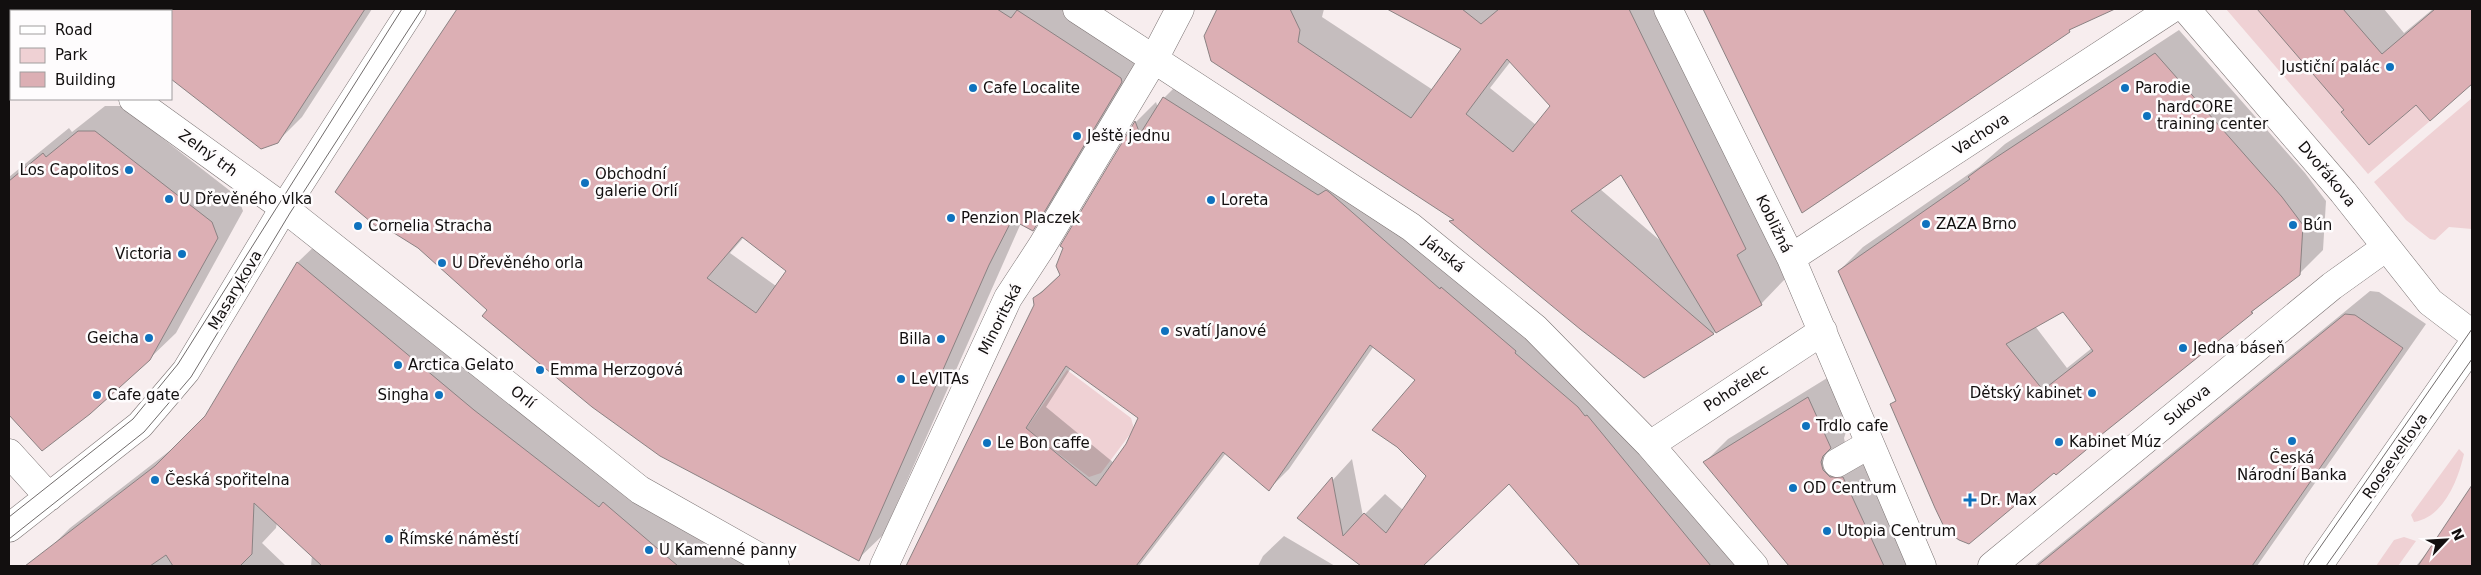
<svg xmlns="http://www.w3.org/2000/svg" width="2481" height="575" font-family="'DejaVu Sans',sans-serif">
  <rect width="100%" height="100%" fill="#f7edee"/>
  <path fill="#efd1d4" d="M2226,9H2258L2344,110L2341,113L2369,145L2416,105L2430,121L2368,174Z
    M2472,98V229L2449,227L2435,240L2430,239L2406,220L2374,182Z
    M1067,370L1131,418L1134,429L1101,473L1089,477L1026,429Z
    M2459,449L2464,454C2458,480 2444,517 2414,522L2411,515Z
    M2404,537L2416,541L2398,566H2376L2394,540Z"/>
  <path fill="#0003" fill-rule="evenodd" d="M80,9H372L302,117L277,142L171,11H83Z
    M458,9H1076L1144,54L1057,205L1033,229L1021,223L883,535L858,559L489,310L419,247L337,192ZM744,237L788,270L776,286L730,253Z
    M1220,9H1324L1322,17L1433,90L1463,49L1389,9H1667L1786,278L1761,304L1644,376L1451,221L1454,218L1205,36ZM1511,61L1552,106L1536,125L1490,88ZM1622,173L1663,243L1600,189Z
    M1704,9H2106L2100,14L2074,27L1803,212Z
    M2260,9H2384L2404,33L2433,9H2472V80L2460,92L2417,103L2345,109Z
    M2179,30L2305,173L2326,201L2323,250L2299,274L2104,431L2091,444L1892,404L1897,400L1839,271L1863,247L1979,167L2005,144ZM2063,310L2092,348L2067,368L2035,326Z
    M1184,78L1462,268L1748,566H1581L1509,482L1422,566H1363L1299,517L1352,459L1363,516L1385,494L1403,510L1427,476L1397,446L1417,380L1374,346L1289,469L1269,489L1226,453L1139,566H907L1035,305L1034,298L1061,274L1064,247L1062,246L1136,122L1156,102L1158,108L1164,98ZM1071,368L1140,418L1127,445L1114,463L1046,407Z
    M105,106H121L238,197L243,211L176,333L149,359L42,449L9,413V177L69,128L72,132Z
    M323,238L629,478L724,559L737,545L777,566H454L404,530L383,566H311L312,555L277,522L276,528L262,543L286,566H46L51,561L45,553L70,528L181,442L206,417L298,262Z
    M2370,291L2379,292L2426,324L2257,566H2034Z
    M1832,375L1853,424L1846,432L1844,438L1846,447L1867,454L1918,566H1791L1705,462L1728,439Z
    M2472,486V566H2416L2434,544Z
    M1284,536L1335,566H1258L1263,556Z"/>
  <path fill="#dcafb4" stroke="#8b8283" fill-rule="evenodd" d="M171,9H365L278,143L261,149L171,79Z
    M457,9H997L1011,18L1017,10L1121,78L1122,82L1033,231L1018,223L1016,212L989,265L859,561L660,456L592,407L482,316L487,310L418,248L386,228L383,232L335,192ZM742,237L786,271L756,313L707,278Z
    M1217,9H1290L1300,30L1298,42L1411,118L1461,49L1387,9H1462L1481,24L1499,9H1629L1746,249L1737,255L1762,305L1716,333L1621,175L1571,211L1714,334L1644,378L1580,329L1449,221L1454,220L1211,61L1204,36ZM1507,59L1550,106L1513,152L1466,114Z
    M1703,9H2115L2069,30L2070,32L1802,213Z
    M2257,9H2343L2382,54L2435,9H2472V84L2430,121L2416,105L2369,145L2341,112L2344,110Z
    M2155,53L2282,197L2303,225L2300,275L2251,312L2253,313L2091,443L2092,445L2056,475L2054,473L1969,544L1959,540L1946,531L1935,508L1890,404L1896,401L1838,271L1970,179L1968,177L1980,168ZM2063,312L2093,351L2043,390L2006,344Z
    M1163,97L1318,195L1326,190L1329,192L1440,289L1441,287L1516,351L1515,353L1578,407L1585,416L1587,415L1711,566H1580L1509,484L1423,566H1361L1297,518L1332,477L1343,536L1364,513L1386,533L1426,476L1397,447L1372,430L1415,380L1370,345L1269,491L1223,452L1136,566H906L1034,305L1033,298L1042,292L1060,275L1056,266L1063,248L1060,246L1135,121L1140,134ZM1066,366L1138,418L1126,444L1096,486L1026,428Z
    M78,131H95L212,222L218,238L150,360L90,414L42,451L9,415V181L43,153L46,157Z
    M297,262L474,410L599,507L603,502L678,566H322L254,503L252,554L240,566H173L166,555L150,566H25L155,466L205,416Z
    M2345,314L2355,315L2403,348L2252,566H2037Z
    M1808,397L1831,448L1823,456L1821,462L1823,470L1830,477H1843L1884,566H1789L1703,462Z
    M2472,485V566H2418Z"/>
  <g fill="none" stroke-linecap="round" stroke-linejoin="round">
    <defs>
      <path id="street" d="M1077,9L1411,227L1535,328L1650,445L1754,566
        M1668,9L1791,258L1922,566
        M2186,9L2343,192L2430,302L2472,334
        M9,48L11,43
        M133,99L284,208L640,490L775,566
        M1791,258L2171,9
        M1650,445L1823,331
        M9,453L49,497
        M1837,463L1870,444
        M9,528L140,425L186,371L284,208L412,9
        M884,566L1008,298L1042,246L1154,59L1180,9
        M1992,566L2332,286L2385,248
        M2318,566L2472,345"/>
    </defs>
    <use href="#street" stroke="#7a7272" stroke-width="29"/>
    <use href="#street" stroke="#fff" stroke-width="28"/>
    <path stroke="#716c6c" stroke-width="1" d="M9,517L133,419L178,364L402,9
      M9,539L144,432L191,377L290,213L422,9
      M2307,566L2472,329
      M2326,566L2472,359"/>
  </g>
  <g fill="#0f72be" stroke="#fefcfd" stroke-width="2">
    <circle cx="2390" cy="67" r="5"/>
    <circle cx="973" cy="88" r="5"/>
    <circle cx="2125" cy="88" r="5"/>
    <circle cx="2147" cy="116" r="5"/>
    <circle cx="1077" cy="136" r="5"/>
    <circle cx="129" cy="170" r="5"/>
    <circle cx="585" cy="183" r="5"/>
    <circle cx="169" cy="199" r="5"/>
    <circle cx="1211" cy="200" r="5"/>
    <circle cx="951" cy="218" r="5"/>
    <circle cx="1926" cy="224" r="5"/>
    <circle cx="2293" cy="225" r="5"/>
    <circle cx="358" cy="226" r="5"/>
    <circle cx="182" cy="254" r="5"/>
    <circle cx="442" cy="263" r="5"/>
    <circle cx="1165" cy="331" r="5"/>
    <circle cx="149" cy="338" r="5"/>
    <circle cx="941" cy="339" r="5"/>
    <circle cx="2183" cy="348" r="5"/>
    <circle cx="398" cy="365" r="5"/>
    <circle cx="540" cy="370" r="5"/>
    <circle cx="901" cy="379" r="5"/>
    <circle cx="2092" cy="393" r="5"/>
    <circle cx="97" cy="395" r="5"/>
    <circle cx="439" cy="395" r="5"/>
    <circle cx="1806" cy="426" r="5"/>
    <circle cx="2292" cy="441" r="5"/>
    <circle cx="2059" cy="442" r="5"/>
    <circle cx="987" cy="443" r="5"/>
    <circle cx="155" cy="480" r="5"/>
    <circle cx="1793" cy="488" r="5"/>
    <path d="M1967.5 492.5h5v5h5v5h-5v5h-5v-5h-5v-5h5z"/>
    <circle cx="1827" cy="531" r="5"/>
    <circle cx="389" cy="539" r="5"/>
    <circle cx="649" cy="550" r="5"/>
  </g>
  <g text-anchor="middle" stroke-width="5" stroke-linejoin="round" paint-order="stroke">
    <g font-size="15" fill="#120f0f" stroke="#fefcfd" text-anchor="start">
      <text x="2380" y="72" text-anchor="end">Justiční palác</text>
      <text x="983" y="93">Cafe Localite</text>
      <text x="2135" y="93">Parodie</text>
      <text x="2157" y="112">hardCORE<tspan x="2157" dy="17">training center</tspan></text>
      <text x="1087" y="141">Ještě jednu</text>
      <text x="119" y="175" text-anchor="end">Los Capolitos</text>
      <text x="595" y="179">Obchodní<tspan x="595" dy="17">galerie Orlí</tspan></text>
      <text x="179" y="204">U Dřevěného vlka</text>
      <text x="1221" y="205">Loreta</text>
      <text x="961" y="223">Penzion Placzek</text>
      <text x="1936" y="229">ZAZA Brno</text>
      <text x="2303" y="230">Bún</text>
      <text x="368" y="231">Cornelia Stracha</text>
      <text x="172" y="259" text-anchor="end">Victoria</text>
      <text x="452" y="268">U Dřevěného orla</text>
      <text x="1175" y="336">svatí Janové</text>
      <text x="139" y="343" text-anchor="end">Geicha</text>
      <text x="931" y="344" text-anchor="end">Billa</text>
      <text x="2193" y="353">Jedna báseň</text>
      <text x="408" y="370">Arctica Gelato</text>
      <text x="550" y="375">Emma Herzogová</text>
      <text x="911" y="384">LeVITAs</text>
      <text x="2082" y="398" text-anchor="end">Dětský kabinet</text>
      <text x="107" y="400">Cafe gate</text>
      <text x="429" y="400" text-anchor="end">Singha</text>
      <text x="1816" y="431">Trdlo cafe</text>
      <text x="2069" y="447">Kabinet Múz</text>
      <text x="997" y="448">Le Bon caffe</text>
      <text x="2292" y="463" text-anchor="middle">Česká<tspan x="2292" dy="17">Národní Banka</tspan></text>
      <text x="165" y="485">Česká spořitelna</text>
      <text x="1803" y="493">OD Centrum</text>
      <text x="1980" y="505">Dr. Max</text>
      <text x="1837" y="536">Utopia Centrum</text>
      <text x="399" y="544">Římské náměstí</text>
      <text x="659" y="555">U Kamenné panny</text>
    </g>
    <g font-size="15" fill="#120f0f" stroke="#fefcfd">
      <text transform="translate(1981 134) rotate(-33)" y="5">Vachova</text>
      <text transform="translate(208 153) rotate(36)" y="5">Zelný trh</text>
      <text transform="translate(2327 174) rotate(50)" y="5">Dvořákova</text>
      <text transform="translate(1774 224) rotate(64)" y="5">Kobližná</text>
      <text transform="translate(1444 254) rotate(39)" y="5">Jánská</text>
      <text transform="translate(235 290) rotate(-59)" y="5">Masarykova</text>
      <text transform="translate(1000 319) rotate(-63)" y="5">Minoritská</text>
      <text transform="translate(1736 388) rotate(-33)" y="5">Pohořelec</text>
      <text transform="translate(523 397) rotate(38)" y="5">Orlí</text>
      <text transform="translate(2187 405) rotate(-39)" y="5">Sukova</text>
      <text transform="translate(2395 456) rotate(-55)" y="5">Rooseveltova</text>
    </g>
  </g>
  <rect width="2481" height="575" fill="none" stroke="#120f0f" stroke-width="20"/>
  <rect x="10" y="10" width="162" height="90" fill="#fefcfd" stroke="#a09d9e"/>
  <rect x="20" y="26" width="25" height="8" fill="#ffffff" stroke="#a09d9e"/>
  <text x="55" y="35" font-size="15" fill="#120f0f">Road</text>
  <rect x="20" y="48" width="25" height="15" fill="#efd1d4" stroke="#a09d9e"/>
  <text x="55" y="60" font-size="15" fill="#120f0f">Park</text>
  <rect x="20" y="72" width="25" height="15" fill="#dcafb4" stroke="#a09d9e"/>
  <text x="55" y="85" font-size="15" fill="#120f0f">Building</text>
  <g transform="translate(2446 540) rotate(65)" stroke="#fefcfd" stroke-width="4" paint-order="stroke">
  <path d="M0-4L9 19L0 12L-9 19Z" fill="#120f0f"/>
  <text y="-8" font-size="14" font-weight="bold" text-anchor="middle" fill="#120f0f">N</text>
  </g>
</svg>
